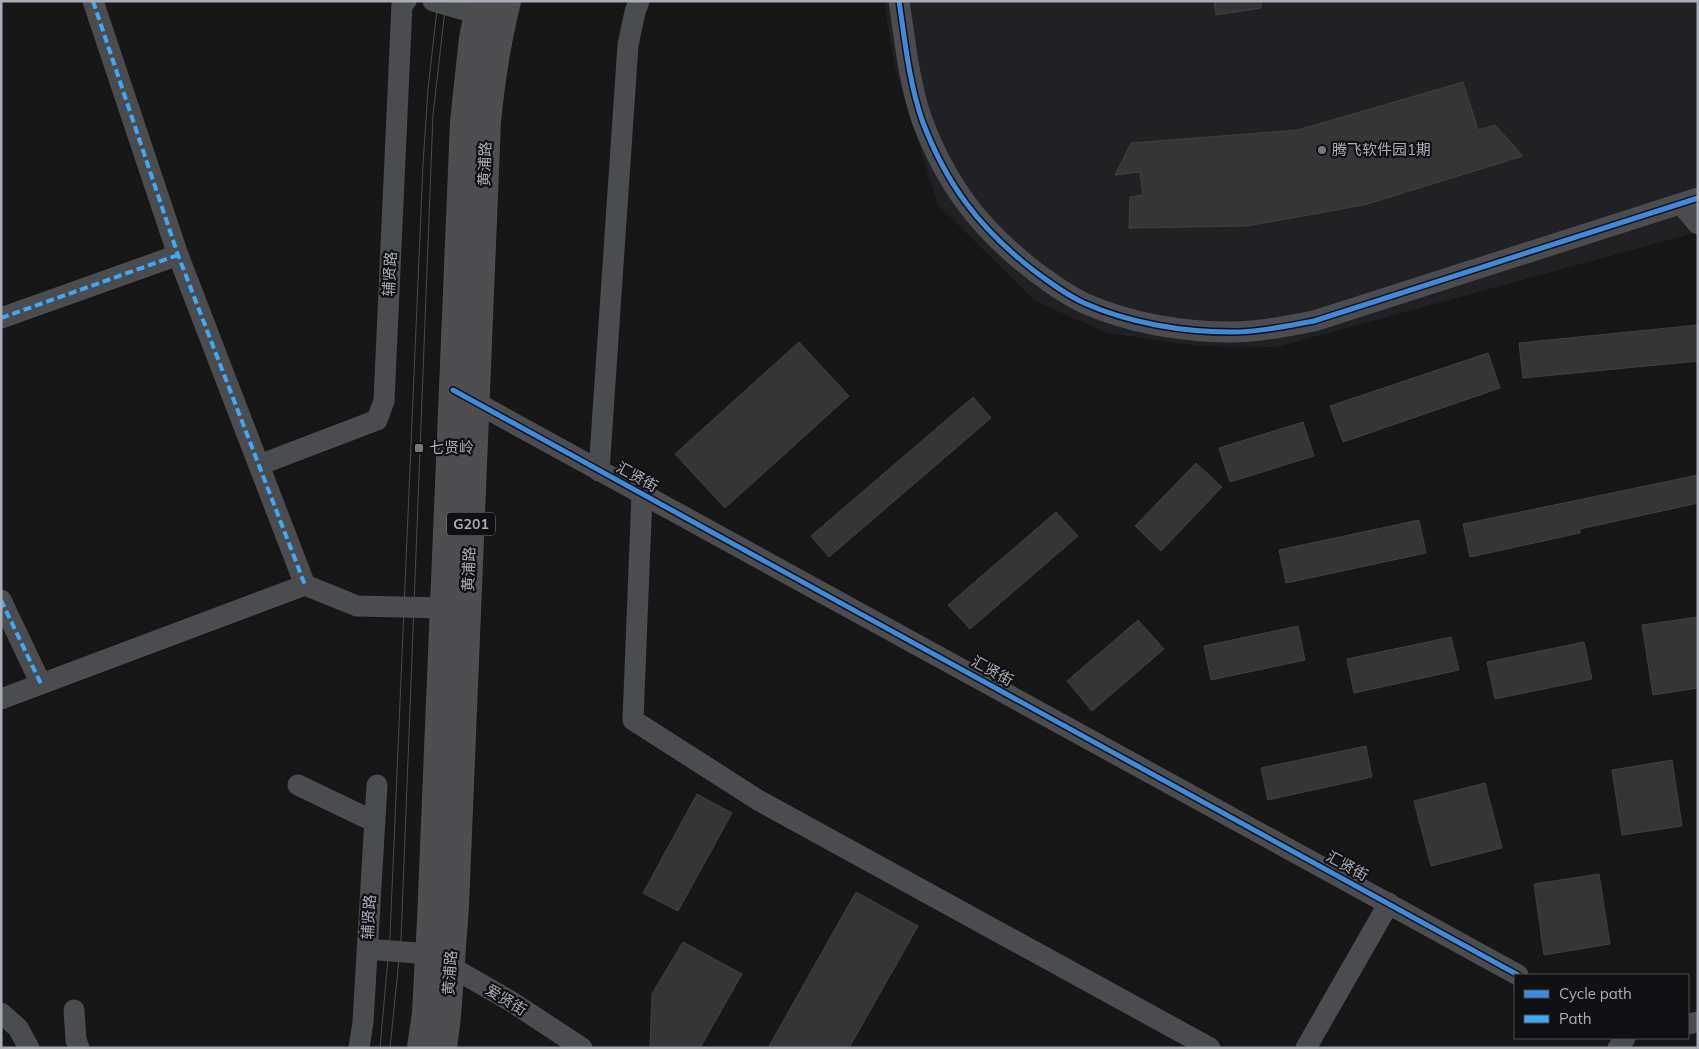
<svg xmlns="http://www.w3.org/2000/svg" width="1699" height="1049" font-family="Mulish,'Noto Sans SC',sans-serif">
  <rect width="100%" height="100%" fill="#171717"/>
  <path fill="#212123" d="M884,1H1698V232L1277,347L1199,346L1107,333L1035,301L938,205L895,67Z"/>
  <path fill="#353536" stroke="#3f4043" d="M1214,1H1261V8L1216,15Z
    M1463,82L1478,130L1495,125L1523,156L1364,205L1247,226L1129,228L1130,197L1143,195L1140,172L1115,175L1131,143L1298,130Z
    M1698,325V361L1523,378L1519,343Z
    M799,342L849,396L725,508L675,454Z
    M1488,353L1500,388L1343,442L1330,406Z
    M973,397L991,418L829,557L811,536Z
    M1303,422L1314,456L1230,482L1219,448Z
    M1196,463L1222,487L1161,551L1135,526Z
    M1698,475V503L1580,529V533L1470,557L1463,524Z
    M1056,512L1078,536L970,629L948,605Z
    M1419,520L1426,553L1286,583L1279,550Z
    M1698,617V688L1653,695L1642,625Z
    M1138,620L1164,649L1092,711L1067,681Z
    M1298,626L1305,660L1211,680L1204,646Z
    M1451,637L1459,670L1354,693L1347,659Z
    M1584,642L1592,679L1495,699L1487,662Z
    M1366,746L1372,777L1268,800L1261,768Z
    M1672,760L1682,826L1622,835L1612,770Z
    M1485,783L1502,848L1431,866L1414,801Z
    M697,794L732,813L678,911L643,893Z
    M1599,874L1610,944L1544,955L1534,884Z
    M856,892L918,926L849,1048H768Z
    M683,942L742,974L700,1048H650L652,994Z"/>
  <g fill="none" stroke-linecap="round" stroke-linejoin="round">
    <path stroke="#4b4c50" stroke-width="21" d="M93,1L178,255L305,585
      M433,1L478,14
      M899,1C905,41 909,82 922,120C946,184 979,228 1033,270C1049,282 1065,294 1084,303C1129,323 1182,332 1231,332C1259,332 1287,326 1314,321L1698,198
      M1681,204L1698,224
      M1,318L178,255
      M464,396L1518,975
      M259,465L377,420L384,401L402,4L406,1
      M599,471L628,45L635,12L639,1
      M642,494L633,720L758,800L1210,1048
      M1,600L41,684
      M1,699L305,585L357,606L444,608
      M298,785L375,822
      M367,949L429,954L512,1002L582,1048
      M74,1010L76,1040L79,1048
      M1,1013L18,1028L29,1048
      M1688,1024L1698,1022
      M359,1048L363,1022L377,785
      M1306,1048L1389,903
      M1618,1048L1625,1038"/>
    <path stroke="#4e4e51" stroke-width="28" d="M421,1048L426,1013L431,920L464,122L473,38L481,1
      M443,1048L447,1016L455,906L487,121C491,81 497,41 507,1"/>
    <path stroke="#4b4c4f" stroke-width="1" d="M380,1048L390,936L423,164L428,89L438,1
      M390,1048L401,940L433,115L446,1"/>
    <path stroke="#3fa9f5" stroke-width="4" stroke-dasharray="8 4" stroke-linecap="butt" d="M93,1L178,255L305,585
      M1,318L178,255
      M1,600L41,684"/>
    <defs>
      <path id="cycleway" d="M899,1C905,41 909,82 922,120C946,184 979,228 1033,270C1049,282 1065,294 1084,303C1129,323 1182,332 1231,332C1259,332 1287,326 1314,321L1698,198
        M453,390L1518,975"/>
    </defs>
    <use href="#cycleway" stroke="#111113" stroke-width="8"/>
    <use href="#cycleway" stroke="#408adc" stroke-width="5"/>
  </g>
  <g fill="#757880" stroke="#111113" stroke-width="2">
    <circle cx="1322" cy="150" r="5"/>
    <rect x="414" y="443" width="10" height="10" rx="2.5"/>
  </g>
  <g text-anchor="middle" stroke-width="4.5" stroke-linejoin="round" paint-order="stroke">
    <rect fill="#111113" stroke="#7b7e86" stroke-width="1" x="447" y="512.5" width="48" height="23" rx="4"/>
    <g font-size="14" font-weight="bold" fill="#a8adb8">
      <text x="471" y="529">G201</text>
    </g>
    <g font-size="15" fill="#a8adb8" stroke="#111113" text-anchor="start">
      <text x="1332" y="155">腾飞软件园1期</text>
      <text x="429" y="453">七贤岭</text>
    </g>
    <g font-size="15" fill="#a8adb8" stroke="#111113">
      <text transform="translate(485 164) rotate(-88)" y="5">黄浦路</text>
      <text transform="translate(390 274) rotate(-87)" y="5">辅贤路</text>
      <text transform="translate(637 477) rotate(29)" y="5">汇贤街</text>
      <text transform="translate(469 569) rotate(-88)" y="5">黄浦路</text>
      <text transform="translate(992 671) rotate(29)" y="5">汇贤街</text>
      <text transform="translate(1347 866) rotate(29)" y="5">汇贤街</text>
      <text transform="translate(369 917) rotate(-87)" y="5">辅贤路</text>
      <text transform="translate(450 973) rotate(-86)" y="5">黄浦路</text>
      <text transform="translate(506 1000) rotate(31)" y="5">爱贤街</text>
    </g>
  </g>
  <rect width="1699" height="1049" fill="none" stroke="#a8adb8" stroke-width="5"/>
  <rect x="1514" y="974" width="175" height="65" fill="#111113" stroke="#4d4f55"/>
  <rect x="1524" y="990" width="25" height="8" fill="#408adc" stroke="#4d4f55"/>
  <text x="1559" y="999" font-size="15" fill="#a8adb8">Cycle path</text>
  <rect x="1524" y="1015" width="25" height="8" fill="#3fa9f5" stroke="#4d4f55"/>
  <text x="1559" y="1024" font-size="15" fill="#a8adb8">Path</text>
</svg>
